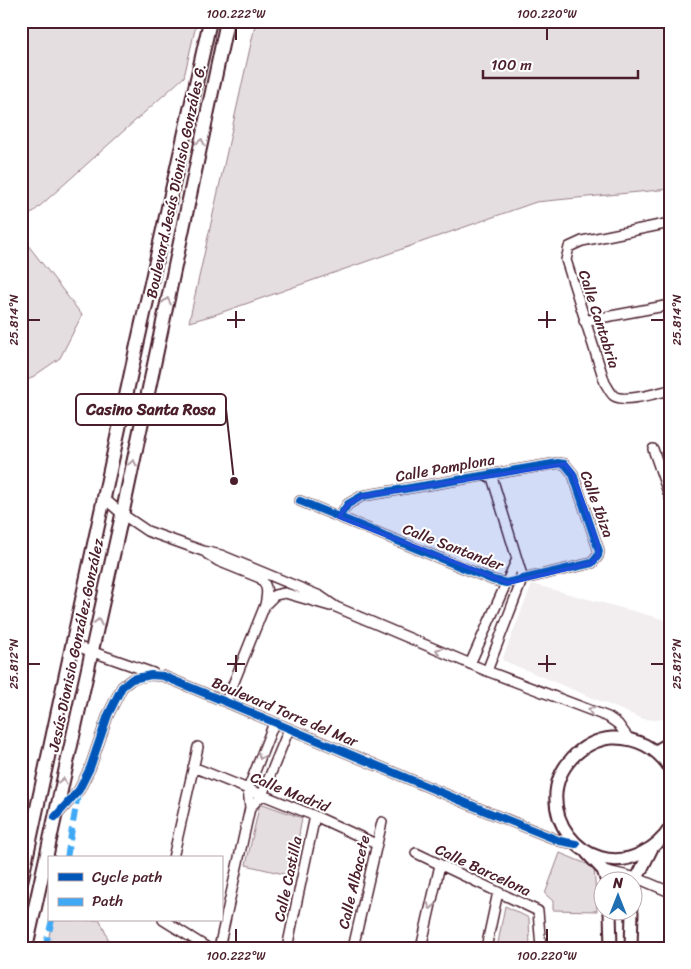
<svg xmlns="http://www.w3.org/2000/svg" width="691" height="969" font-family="Sriracha,sans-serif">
  <rect width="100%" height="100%" fill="#fff"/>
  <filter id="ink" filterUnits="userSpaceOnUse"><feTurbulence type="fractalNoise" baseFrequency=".02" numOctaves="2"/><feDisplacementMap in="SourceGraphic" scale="10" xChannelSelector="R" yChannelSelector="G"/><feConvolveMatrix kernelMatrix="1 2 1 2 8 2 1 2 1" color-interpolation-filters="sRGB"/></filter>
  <g filter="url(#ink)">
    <path fill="#f2eeef" d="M532,584L670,621V718L656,720L643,719L502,660Z"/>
    <path fill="#e5dee0" stroke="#987e86" d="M21,21H197L184,77L21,223Z
      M256,21H670V189L536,202L214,315L189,322Z
      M21,236L82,315L60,358L21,385Z
      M260,803L302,818L292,876L246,865Z
      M560,853L594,867L597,911L553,910V901L545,894Z
      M505,906L529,918L530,948H497Z
      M52,920H100L112,948H47Z"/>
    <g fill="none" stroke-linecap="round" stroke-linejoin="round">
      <defs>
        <path id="minor" d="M670,223L582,241L569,247L566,260L605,383C608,387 610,393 614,396C625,403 657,393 670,390
          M584,321L670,305
          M653,449L670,498
          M105,499L122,514L147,531L203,551L221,555L320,596L336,607L487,671L608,717L618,724L629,739
          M300,501L493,580L506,583L592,563L598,556L599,551L573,474L565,464L558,463L362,496L348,504L339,517
          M207,554L218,561L260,578C269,586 267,595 265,605L226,702
          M267,603L275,595L285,593L330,606
          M73,645L153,673
          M470,664L517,559
          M487,671L522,580L521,572L491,474
          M193,767L315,816L376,844
          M250,808L262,795L289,729
          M57,815L79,790L90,768L108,715L122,687L132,679L151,675L163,676L226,702L490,813L560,841L576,844
          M416,853L538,911L541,948
          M173,858L198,747
          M603,870L637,878L670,892
          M163,920L208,948
          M219,948L250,808L248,789L274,723
          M287,948L315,816
          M353,948L382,822
          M421,948L440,865
          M486,948L498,892"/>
        <path id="tertiary" d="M656,751L670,743
          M670,768C657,748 636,737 612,738C597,739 582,747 572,758C527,806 584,883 642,853C654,847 663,840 670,828
          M587,853L603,870L607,882
          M634,891L637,878L652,848
          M610,912L611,948
          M631,948L632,912"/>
        <path id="secondary" d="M21,882L137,345L210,21
          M26,948L124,506L227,21"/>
      </defs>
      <use href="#minor" stroke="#4a1f2b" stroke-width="12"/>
      <use href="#tertiary" stroke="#4a1f2b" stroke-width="15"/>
      <use href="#secondary" stroke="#4a1f2b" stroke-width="16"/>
      <use href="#minor" stroke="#fff" stroke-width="9"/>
      <use href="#tertiary" stroke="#fff" stroke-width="11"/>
      <use href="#secondary" stroke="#fff" stroke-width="12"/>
      <path stroke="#3fa9f5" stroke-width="6" stroke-dasharray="12 6" stroke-linecap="butt" d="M67,858L78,794
        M45,948L52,920"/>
      <defs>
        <path id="cycleway" d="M300,501L493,580L506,583L592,563L598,556L599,551L573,474L565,464L558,463L362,496L348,504L339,517
          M55,817L79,790L90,768L108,715L122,687L132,679L151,675L163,676L226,702L490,813L560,841L576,844"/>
      </defs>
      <use href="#cycleway" stroke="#fff" stroke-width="11"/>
      <use href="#cycleway" stroke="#0057b8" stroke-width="8"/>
    </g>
    <defs><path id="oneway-chevron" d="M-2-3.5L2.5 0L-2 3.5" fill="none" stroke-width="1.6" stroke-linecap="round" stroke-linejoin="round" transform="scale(1.25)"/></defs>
    <g stroke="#ae9aa0">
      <use href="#oneway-chevron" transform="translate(201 142) rotate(-78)"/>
      <use href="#oneway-chevron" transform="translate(167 301) rotate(-78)"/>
      <use href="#oneway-chevron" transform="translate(133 463) rotate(-78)"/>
      <use href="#oneway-chevron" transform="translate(98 622) rotate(-78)"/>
      <use href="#oneway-chevron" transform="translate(439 651) rotate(-157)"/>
      <use href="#oneway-chevron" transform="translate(591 710) rotate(-159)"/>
      <use href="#oneway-chevron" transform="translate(261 756) rotate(111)"/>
      <use href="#oneway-chevron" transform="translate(63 781) rotate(-78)"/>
      <use href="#oneway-chevron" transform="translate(431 906) rotate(102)"/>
    </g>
  </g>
  <path fill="#1d4ed8" fill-opacity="0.2" stroke="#1d4ed8" stroke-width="4" stroke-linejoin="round" d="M565,464L573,474L598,545V556L592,563L508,583L339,517L348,504L362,496Z"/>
  <path fill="none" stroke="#4a1f2b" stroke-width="2" d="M236,28V40M547,28V40M236,311V328M547,311V328M28,320H40M227,320H245M538,320H556M651,320H664M236,655V672M547,655V672M28,664H40M227,664H245M538,664H556M651,664H664M236,929V942M547,929V942"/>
  <g text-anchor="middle" stroke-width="4" stroke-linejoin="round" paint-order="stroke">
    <g font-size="15" fill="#4a1f2b" stroke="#fff">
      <text transform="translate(176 181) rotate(-78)" y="5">Boulevard Jesús Dionisio Gonzáles G.</text>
      <text transform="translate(599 319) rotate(72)" y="5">Calle Cantabria</text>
      <text transform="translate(445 468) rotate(-10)" y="5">Calle Pamplona</text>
      <text transform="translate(597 504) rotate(70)" y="5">Calle Ibiza</text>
      <text transform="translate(453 547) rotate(21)" y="5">Calle Santander</text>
      <text transform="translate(76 645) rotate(-78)" y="5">Jesús Dionisio González González</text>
      <text transform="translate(285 712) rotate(23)" y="5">Boulevard Torre del Mar</text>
      <text transform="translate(290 792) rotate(22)" y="5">Calle Madrid</text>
      <text transform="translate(483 870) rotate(25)" y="5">Calle Barcelona</text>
      <text transform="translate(288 879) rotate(-78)" y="5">Calle Castilla</text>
      <text transform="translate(354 882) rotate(-77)" y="5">Calle Albacete</text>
    </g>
  </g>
  <path fill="none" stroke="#4a1f2b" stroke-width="2" d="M234 481L226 409"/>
  <circle fill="#4a1f2b" stroke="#fff" stroke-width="2" cx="234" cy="481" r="5"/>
  <rect fill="#fff" stroke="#4a1f2b" stroke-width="2" x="76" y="394" width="150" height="31" rx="5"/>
  <g font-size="16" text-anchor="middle" font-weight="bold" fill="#4a1f2b">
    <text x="151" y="415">Casino Santa Rosa</text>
  </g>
  <rect width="691" height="969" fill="none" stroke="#fff" stroke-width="55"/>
  <rect x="48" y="856" width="175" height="65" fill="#ffffff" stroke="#b7a5aa"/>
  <rect x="58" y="873" width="25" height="8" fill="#0057b8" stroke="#b7a5aa"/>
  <text x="92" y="882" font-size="15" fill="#4a1f2b">Cycle path</text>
  <rect x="58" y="898" width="25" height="8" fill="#3fa9f5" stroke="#b7a5aa"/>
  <text x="92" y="906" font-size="15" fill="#4a1f2b">Path</text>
  <g transform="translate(618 896)"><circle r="24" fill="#ffffff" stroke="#b7a5aa"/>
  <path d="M0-4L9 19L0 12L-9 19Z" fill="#1f6fb2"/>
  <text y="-8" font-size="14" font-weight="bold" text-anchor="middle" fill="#4a1f2b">N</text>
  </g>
  <path d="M483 70v8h155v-8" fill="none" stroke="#4a1f2b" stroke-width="2.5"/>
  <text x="491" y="70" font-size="15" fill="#4a1f2b" stroke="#ffffff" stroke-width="4" paint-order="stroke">100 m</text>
  <rect x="28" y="28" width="636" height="914" fill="none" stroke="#4a1f2b" stroke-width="2"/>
  <g font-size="12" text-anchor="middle" fill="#4a1f2b">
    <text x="236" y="18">100.222°W</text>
    <text x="547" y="18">100.220°W</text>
    <text transform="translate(14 320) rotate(-90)" y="4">25.814°N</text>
    <text transform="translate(677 320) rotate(-90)" y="4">25.814°N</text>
    <text transform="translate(14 664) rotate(-90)" y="4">25.812°N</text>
    <text transform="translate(677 664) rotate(-90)" y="4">25.812°N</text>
    <text x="236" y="960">100.222°W</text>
    <text x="547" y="960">100.220°W</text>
  </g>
</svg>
